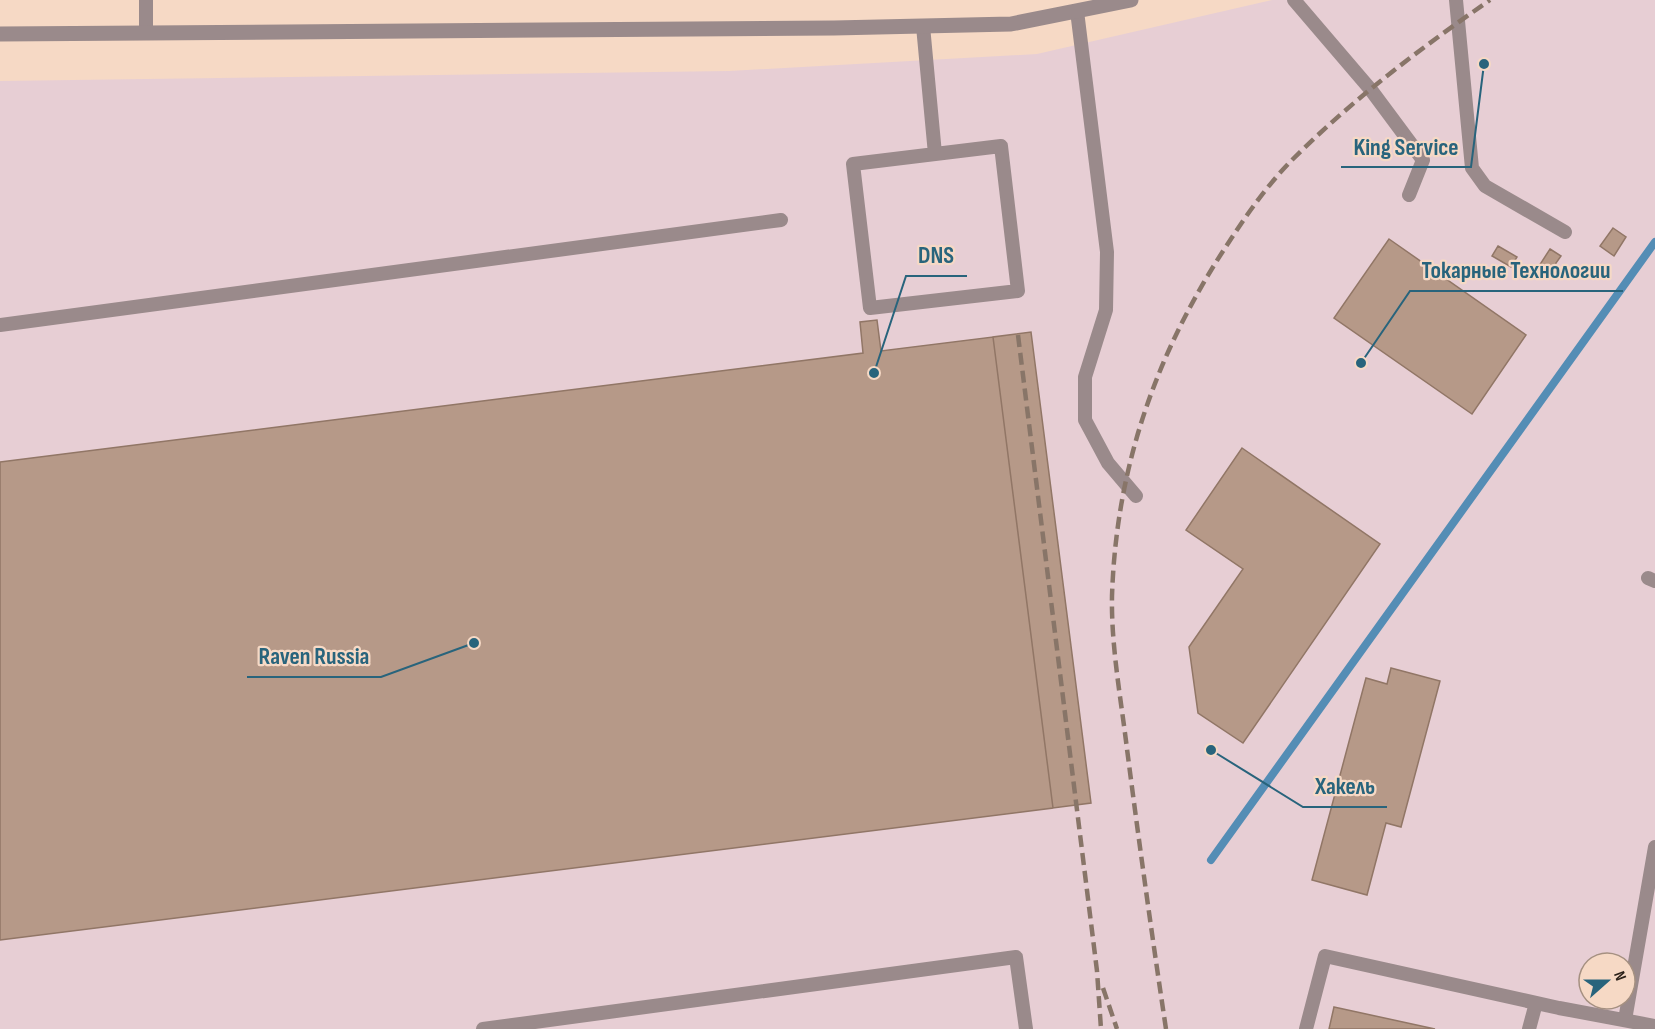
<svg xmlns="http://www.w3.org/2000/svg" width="1655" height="1029" font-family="'Sofia Sans Condensed',sans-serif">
  <rect width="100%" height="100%" fill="#f6d9c5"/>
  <path fill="#e7ced4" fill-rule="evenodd" d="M1272,0H1655V1029H0V81L729,71L1037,54ZM1589,963H1625V999H1589Z"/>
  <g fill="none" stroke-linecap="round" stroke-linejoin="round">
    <path stroke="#548db5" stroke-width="8" d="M1211,860L1655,242"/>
  </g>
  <path fill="#b69988" stroke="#917666" stroke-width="1.5" d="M1613,228L1626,237L1614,256L1600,246Z
    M1389,239L1526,335L1472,414L1334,318Z
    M1498,246L1517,257L1511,267L1492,256Z
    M1550,249L1561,256L1549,273L1539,266Z
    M877,320L881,351L993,337L1053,808L0,940V462L863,353L860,322Z
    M1031,332L1091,803L1053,808L993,337Z
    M1242,448L1380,544L1243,743L1198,713L1189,647L1243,569L1186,530Z
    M1391,668L1440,681L1401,827L1386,823L1367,895L1312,880L1366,678L1387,684Z
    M1334,1007L1435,1029H1329Z"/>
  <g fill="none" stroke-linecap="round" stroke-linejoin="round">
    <path stroke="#9a8a8b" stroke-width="14" d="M146,0V32
      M1294,0L1371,90L1423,160L1409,195
      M1456,0L1472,168L1485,186L1565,232
      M1077,11L1107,252L1106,310L1085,377V420L1108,463L1136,496
      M923,26L935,154
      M1001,146L1018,291L870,308L853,164Z
      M0,325L781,220
      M1648,578L1655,581
      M1625,1020L1655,847
      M483,1029L1016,957L1026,1029
      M1306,1029L1325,956L1559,1008L1655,1026
      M1529,1029L1536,1003"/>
    <path stroke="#9a8a8b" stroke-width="15" d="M0,34L834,28L1011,24L1131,0"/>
    <path stroke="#887568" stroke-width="4.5" stroke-dasharray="12 6" stroke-linecap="butt" d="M1018,335L1097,971L1101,1029
      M1103,988L1117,1029
      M1166,1029C1152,936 1139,842 1127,749C1121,699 1111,646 1112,596C1116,468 1156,354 1225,248C1245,217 1267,185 1293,159C1353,99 1421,48 1490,0"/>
  </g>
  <path fill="none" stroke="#28647c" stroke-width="2" d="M1484 64L1471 167H1341M874 373L906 276H967M1361 363L1410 291H1623M474 643L381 677H247M1211 750L1303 807H1387"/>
  <g fill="#28647c" stroke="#f6d9c5" stroke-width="2">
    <circle cx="1484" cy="64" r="6"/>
    <circle cx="874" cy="373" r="6"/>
    <circle cx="1361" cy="363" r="6"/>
    <circle cx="474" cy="643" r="6"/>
    <circle cx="1211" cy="750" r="6"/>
  </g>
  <g font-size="24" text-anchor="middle" font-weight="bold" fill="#28647c" stroke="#f6d9c5" stroke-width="4.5" stroke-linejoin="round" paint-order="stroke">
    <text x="1406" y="155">King Service</text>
    <text x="936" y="263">DNS</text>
    <text x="1516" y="278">Токарные Технологии</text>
    <text x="314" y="664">Raven Russia</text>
    <text x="1345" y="794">Хакель</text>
  </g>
  <g transform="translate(1607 981) rotate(69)"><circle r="28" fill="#f6d9c5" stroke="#a59081" stroke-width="1.5"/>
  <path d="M0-4.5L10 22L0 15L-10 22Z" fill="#28647c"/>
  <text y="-9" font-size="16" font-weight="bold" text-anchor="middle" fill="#2c221a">N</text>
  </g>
</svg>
